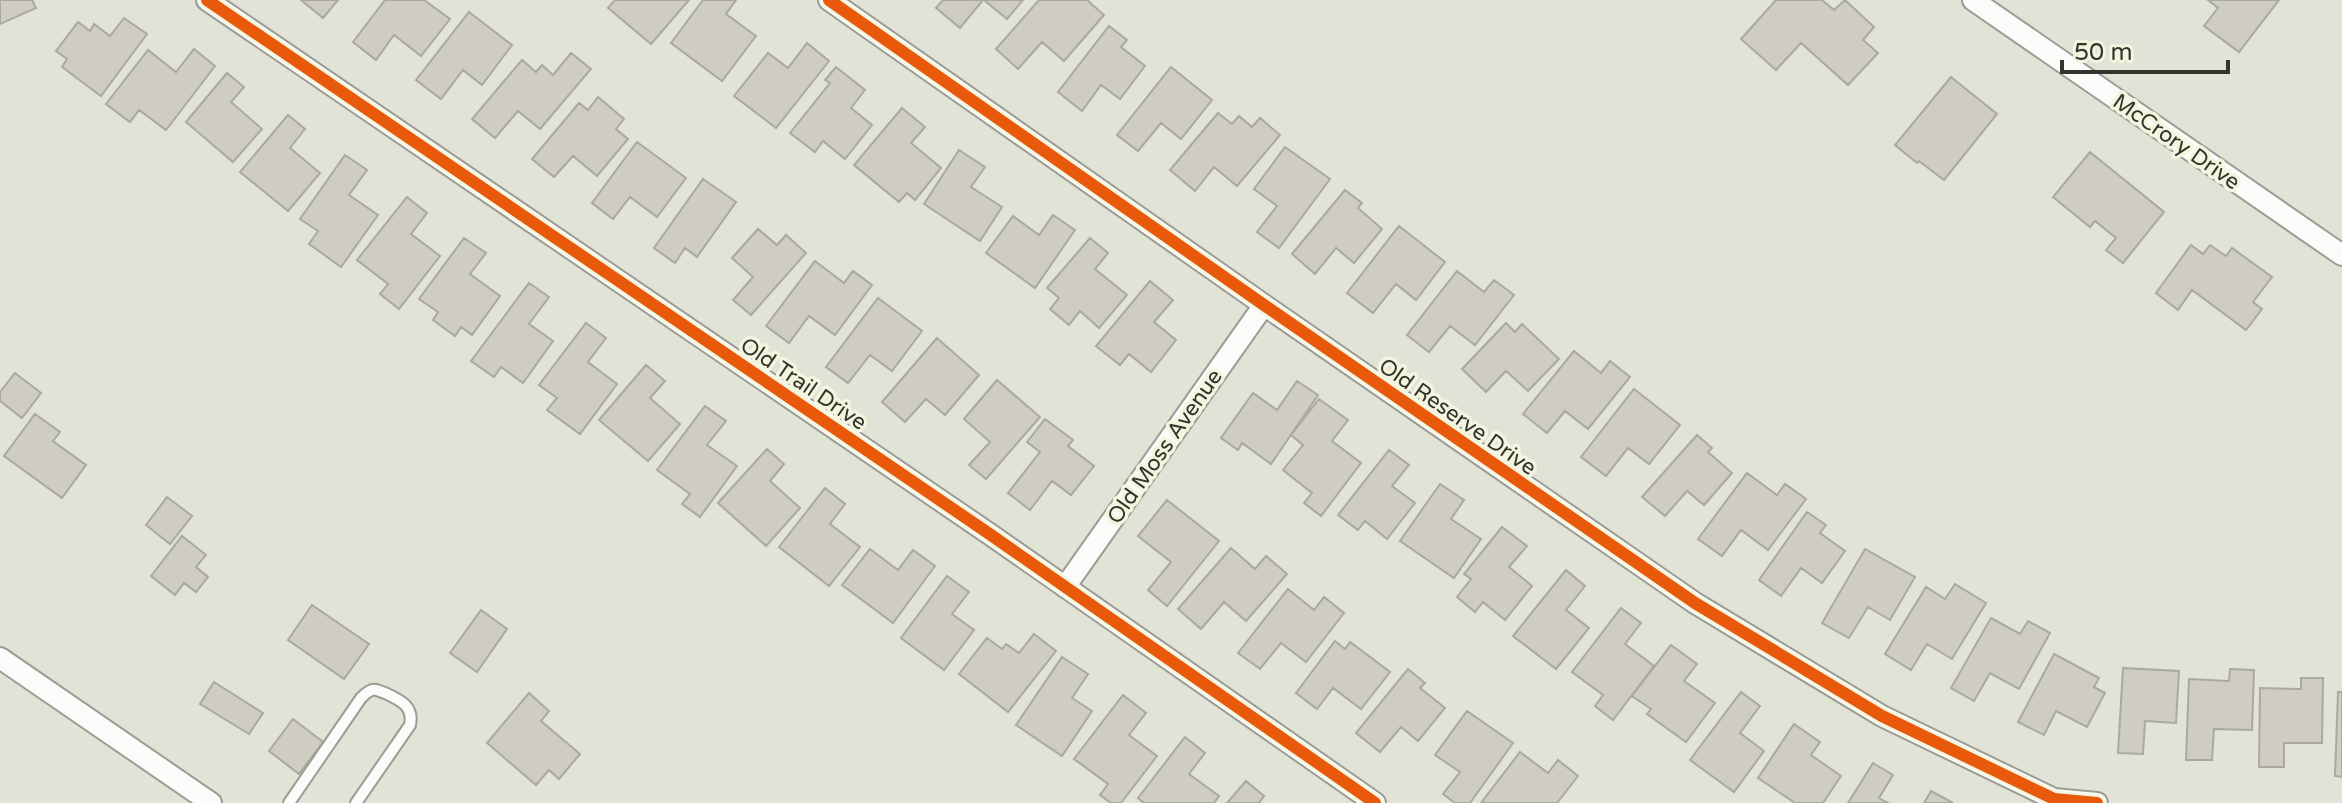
<svg xmlns="http://www.w3.org/2000/svg" width="2342" height="803" font-family="'Varela Round',sans-serif">
  <rect width="100%" height="100%" fill="#e2e3d7"/>
  <path fill="#ceccc3" stroke="#aaa9a0" stroke-width="2" d="M0,0H32L36,8L0,24Z
    M301,0H338L323,18Z
    M385,0H424L450,19L421,56L394,35L376,60L353,42Z
    M615,0H689L651,44L608,8Z
    M703,0H736L726,14L756,36L722,81L671,43Z
    M943,0H983L960,28L936,8Z
    M984,0H1023L1007,19Z
    M1039,0H1087L1104,15L1064,61L1042,42L1018,69L996,49Z
    M1776,0H1822L1834,10L1845,0L1874,27L1863,40L1878,53L1848,85L1801,43L1776,70L1741,39Z
    M2208,0H2279L2239,52L2204,26L2218,8Z
    M469,12L512,45L482,85L463,70L441,99L416,80Z
    M124,18L147,34L101,96L62,67L67,59L56,51L78,22L90,31L94,24L110,36Z
    M1109,26L1127,40L1121,47L1145,66L1120,99L1101,85L1082,111L1058,92Z
    M807,43L829,61L776,128L734,96L768,53L788,68Z
    M194,49L215,66L166,130L139,110L130,122L106,104L148,50L176,72Z
    M571,53L591,69L540,129L518,111L495,138L472,119L522,60L536,72L542,65L553,75Z
    M836,67L865,90L851,108L872,125L845,159L823,141L815,152L790,133L830,83L825,80Z
    M1171,67L1212,100L1181,139L1161,123L1138,151L1117,135Z
    M227,73L244,87L231,102L262,129L233,162L186,122Z
    M1951,77L1997,114L1944,180L1919,161L1917,163L1895,145Z
    M598,97L624,119L616,129L628,139L597,176L573,156L554,177L532,159L579,103L588,110Z
    M902,108L925,127L911,143L941,168L915,200L907,193L899,202L854,165Z
    M1218,113L1232,124L1239,116L1252,127L1260,118L1280,135L1237,186L1214,167L1195,191L1170,170Z
    M288,115L305,129L290,148L320,173L288,211L240,172Z
    M637,142L686,178L657,217L630,197L613,219L592,203Z
    M1285,147L1330,179L1279,248L1257,232L1277,206L1254,189Z
    M959,150L985,167L971,187L1002,207L980,241L924,204Z
    M2090,152L2164,212L2123,263L2106,250L2116,238L2095,221L2090,227L2053,197Z
    M345,155L367,170L349,195L378,215L341,267L309,244L318,231L300,219Z
    M703,179L736,202L697,257L685,248L675,263L654,248Z
    M1345,190L1362,203L1358,208L1382,229L1354,263L1336,248L1315,274L1292,254Z
    M407,197L427,213L411,234L440,256L399,309L380,294L388,284L357,260Z
    M1053,215L1075,230L1035,288L986,253L1013,216L1039,235Z
    M1399,226L1445,262L1416,300L1396,284L1373,313L1347,293Z
    M758,229L777,245L786,235L806,253L751,315L733,300L753,277L732,258Z
    M464,238L486,253L470,274L500,296L472,335L461,327L455,336L433,320L438,312L419,299Z
    M1090,238L1108,253L1095,269L1127,295L1099,328L1080,311L1069,325L1050,309L1059,298L1047,288Z
    M2191,245L2203,254L2210,245L2226,256L2232,248L2272,277L2253,302L2262,309L2246,330L2192,290L2178,310L2156,293Z
    M815,261L844,283L853,271L872,285L835,335L809,316L789,343L766,326Z
    M1457,271L1484,292L1494,280L1514,295L1475,345L1450,326L1429,352L1407,335Z
    M1150,281L1173,300L1154,322L1176,340L1151,372L1129,354L1120,365L1096,346Z
    M529,283L549,297L529,324L553,341L523,383L501,367L494,377L471,361Z
    M878,298L922,331L892,371L870,355L848,383L826,367Z
    M586,323L606,338L588,362L617,384L580,434L547,410L557,398L539,385Z
    M1506,323L1515,332L1522,324L1559,359L1528,391L1506,371L1486,392L1462,369Z
    M937,338L979,375L945,415L926,399L905,422L882,402Z
    M1574,351L1601,373L1610,361L1630,377L1588,429L1565,411L1547,433L1523,414Z
    M646,365L665,381L650,398L680,424L648,461L599,420Z
    M15,373L41,393L22,418L0,401V392Z
    M997,380L1040,417L986,479L969,465L990,442L964,419Z
    M1297,381L1318,395L1271,464L1242,443L1238,450L1221,438L1253,393L1277,410Z
    M1634,389L1680,425L1649,464L1628,448L1606,476L1581,457Z
    M1319,399L1348,420L1332,441L1361,463L1321,516L1304,503L1312,493L1283,470L1303,445L1291,435Z
    M705,406L726,421L707,445L737,466L700,517L682,504L690,494L657,470Z
    M35,414L60,432L53,441L86,465L62,498L4,456Z
    M1045,419L1073,440L1068,446L1094,466L1071,495L1052,481L1030,510L1008,493L1040,452L1027,442Z
    M1697,435L1712,448L1708,452L1732,473L1704,505L1687,491L1665,516L1642,497Z
    M767,449L784,464L770,481L800,508L766,546L718,503Z
    M1389,450L1409,465L1392,486L1415,503L1387,539L1365,521L1358,530L1338,515Z
    M1747,473L1777,495L1785,484L1806,499L1768,550L1741,530L1722,556L1698,539Z
    M1440,484L1464,500L1451,519L1481,539L1454,578L1400,541Z
    M825,488L845,504L830,524L860,547L829,586L779,547Z
    M167,497L192,516L170,544L146,525Z
    M1167,500L1219,541L1167,606L1148,590L1171,562L1138,536Z
    M1807,512L1826,525L1820,533L1845,551L1822,583L1801,568L1781,596L1759,580Z
    M1502,527L1527,546L1509,567L1532,586L1505,620L1483,602L1475,612L1457,597L1471,579L1464,574Z
    M182,536L206,555L196,567L208,577L196,592L184,583L175,595L151,576Z
    M1231,548L1255,569L1266,556L1287,574L1246,621L1224,602L1201,629L1178,609Z
    M870,549L898,570L913,550L935,566L893,623L842,585Z
    M1865,549L1915,577L1890,620L1868,607L1849,638L1822,623Z
    M1566,570L1585,586L1566,610L1589,628L1556,669L1513,636Z
    M947,576L969,592L952,614L974,630L944,670L901,638Z
    M1955,584L1986,603L1952,659L1927,644L1911,670L1885,654L1926,587L1945,599Z
    M1288,589L1314,610L1324,597L1344,613L1306,662L1281,643L1260,669L1238,653Z
    M312,605L369,644L344,679L288,640Z
    M1621,608L1641,623L1625,644L1654,666L1613,720L1595,706L1603,695L1572,672Z
    M481,610L507,629L477,672L450,653Z
    M1991,618L2020,634L2028,621L2050,633L2019,689L1990,673L1974,701L1951,688Z
    M1034,634L1056,651L1008,712L959,674L987,638L1002,649L1006,644L1019,653Z
    M1335,641L1345,649L1350,642L1390,672L1361,709L1333,688L1317,709L1296,693Z
    M1671,645L1697,664L1684,681L1715,703L1686,742L1647,714L1651,709L1632,696Z
    M2054,654L2099,678L2094,687L2105,693L2087,727L2056,711L2044,735L2018,722Z
    M1062,657L1088,674L1072,698L1092,711L1062,756L1016,725Z
    M2123,668L2179,671L2176,723L2145,721L2143,754L2118,753Z
    M1408,669L1425,683L1420,688L1445,708L1418,741L1401,727L1380,752L1356,733Z
    M2230,669L2254,670L2252,730L2214,729L2212,760H2186L2189,679L2229,681Z
    M2301,678H2323L2322,743H2284V767H2259L2260,688L2301,689Z
    M214,682L263,713L249,734L200,704Z
    M1741,692L1760,706L1740,733L1764,751L1734,792L1690,760Z
    M2338,692H2342V777L2335,776Z
    M529,693L549,711L541,721L580,754L559,779L549,770L536,785L487,743Z
    M1123,695L1146,713L1129,735L1157,756L1121,803H1111L1100,795L1108,784L1074,759Z
    M1467,711L1513,743L1470,803H1455L1443,794L1460,772L1435,755Z
    M293,719L323,742L299,774L269,751Z
    M1794,724L1820,742L1811,755L1841,776L1823,803H1795L1758,778Z
    M1185,737L1205,753L1189,774L1219,796L1214,803H1144L1138,798Z
    M1520,752L1548,773L1558,760L1578,776L1557,803H1481Z
    M1873,763L1893,775L1879,798L1888,803H1848Z
    M1246,781L1264,796L1259,803H1227Z
    M1931,791L1953,803H1924Z"/>
  <g fill="none" stroke-linecap="round" stroke-linejoin="round">
    <defs>
      <path id="service" d="M289,803L361,698C364,695 368,691 372,690C377,689 381,692 385,693C400,700 414,706 410,725L356,803"/>
      <path id="minor" d="M207,0L991,535L1375,803
        M829,0L1264,305L1695,603L1882,716L2054,799L2097,803
        M1973,0L2342,255
        M1065,587L1264,305
        M0,658L211,803"/>
    </defs>
    <use href="#service" stroke="#9b9c93" stroke-width="14"/>
    <use href="#minor" stroke="#9b9c93" stroke-width="24"/>
    <use href="#service" stroke="#fbfbf9" stroke-width="10"/>
    <use href="#minor" stroke="#fbfbf9" stroke-width="20"/>
    <defs>
      <path id="cycleway" d="M207,0L991,535L1375,803
        M829,0L1264,305L1695,603L1882,716L2054,799L2097,803"/>
    </defs>
    <use href="#cycleway" stroke="#f3f5df" stroke-width="17"/>
    <use href="#cycleway" stroke="#e8590c" stroke-width="12"/>
  </g>
  <g text-anchor="middle" stroke-width="7" stroke-linejoin="round" paint-order="stroke">
    <g font-size="22" fill="#33342b" stroke="#f3f5df">
      <text transform="translate(2177 141) rotate(35)" y="8">McCrory Drive</text>
      <text transform="translate(804 383) rotate(34)" y="8">Old Trail Drive</text>
      <text transform="translate(1458 416) rotate(35)" y="8">Old Reserve Drive</text>
      <text transform="translate(1164 446) rotate(-55)" y="8">Old Moss Avenue</text>
    </g>
  </g>
  <path d="M2062 60v12h166v-12" fill="none" stroke="#33342b" stroke-width="4"/>
  <text x="2074" y="60" font-size="24" fill="#33342b" stroke="#f3f5df" stroke-width="6" paint-order="stroke">50 m</text>
</svg>
